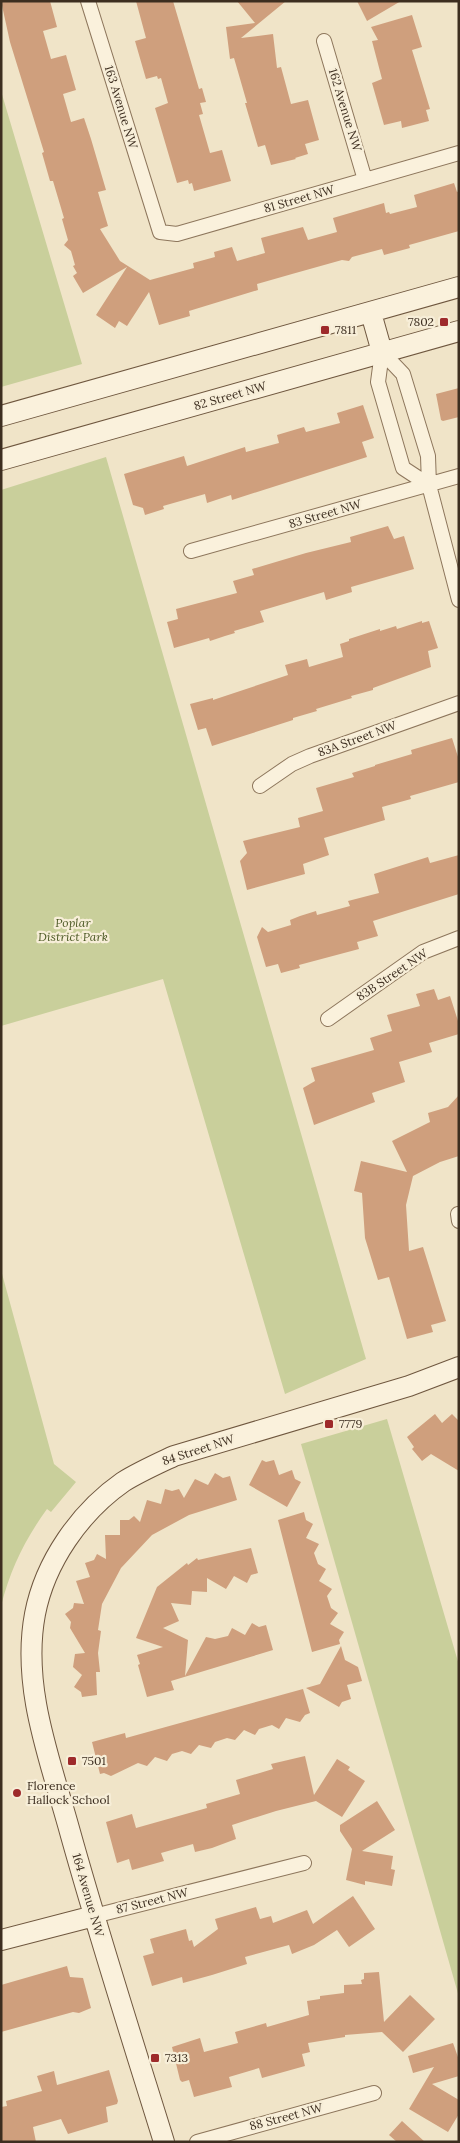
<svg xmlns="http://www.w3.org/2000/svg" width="460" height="2143" font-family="Lora,serif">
  <rect width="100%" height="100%" fill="#f0e4c8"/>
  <path fill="#c9cf9b" d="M1,91L82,364L1,387Z
    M106,457L366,1359L285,1394L163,979L1,1026V490Z
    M1,1270L54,1464L76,1482L51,1512L47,1509C24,1541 11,1568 1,1606Z
    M387,1419L459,1665V1997L301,1444Z"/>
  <path fill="#cf9f7d" d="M1,1H50L57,27L43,31L51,59L66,55L76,90L63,94L71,122L84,118L91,139L106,190L98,192L108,226L100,229L120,261L150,280L194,268L193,263L215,257L214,252L232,247L237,261L265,253L261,238L303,227L308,240L337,232L333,218L384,203L386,213L389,212L390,214L417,207L414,195L454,183L457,192L459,191V231L409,245L410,248L384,255L382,249L352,257L349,261L342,260L292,274L257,284L258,290L189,311L190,316L159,325L149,292L127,326L119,321L115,328L96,315L127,267L83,293L73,276L77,273L73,266L75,265L71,251L64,245L68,240L62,219L64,218L53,181H50L42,153L44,152L10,42Z
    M136,1H173L199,89L202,88L206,102L200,103L203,114L199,115L210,153L222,150L231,181L194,191L192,183L189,184L188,180L177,183L155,108L168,103L161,78L158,79L157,76L146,79L135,41L146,38Z
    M237,1H286L241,38L273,34L277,68L281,67L291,104L308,100L319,140L305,144L308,154L295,158L296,159L271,165L265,145L258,147L245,103H247L234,58L230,59L226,27L255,23Z
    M357,1H401L367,21Z
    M412,15L422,47L412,50L430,109L426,110L429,121L402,128L401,121L384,125L372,83L382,79L372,41L378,40L371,27Z
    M459,388V417L443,421L441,420L436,394Z
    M363,405L374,438L362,442L367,457L232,500L231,495L207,503L205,494L163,506L164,509L145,515L143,508L133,505L124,474L184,456L187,466L245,447L246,452L279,443L277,435L304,427L306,432L340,423L337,413Z
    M388,526L394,539L404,536L414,569L351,587L352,592L326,600L324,592L260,611L264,622L234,631L235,633L225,636L210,641L209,638L174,648L167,622L178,619L176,609L237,593L233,581L254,575L252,569L306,553L351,542L350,537Z
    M422,621V623L429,621L438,648L428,651L431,667L373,688V690L351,696L352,698L316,709L317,711L293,718V720L212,746L206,728L198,730L190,704L213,698V700L288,675L285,665L307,659L309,667L343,657L340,644L349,641V639L380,629V631L396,626L397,629Z
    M452,738L459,760V782L410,796L411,799L382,807L385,820L324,838L329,855L303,864L305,874L247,890L240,861L247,853L243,841L300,827L298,818L323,811L316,788L354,777L352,773L375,766V765L412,754L411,750Z
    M459,855V894L373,921L378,936L357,942L359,949L299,965L300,968L281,973L278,964L266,967L257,937L262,927L268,932L291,925L290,920L300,916L316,911L317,915L350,906L348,901L379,893L374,874L428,857L430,863Z
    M434,989L438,1000L450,996L459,1024V1034L429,1043L432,1052L399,1062L405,1082L372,1093L375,1102L314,1125L303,1088L315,1081L311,1068L374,1050L370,1038L392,1031L387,1015L420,1006L416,994Z
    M459,1095V1156L440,1162L413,1176L406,1205L409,1251L423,1247L446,1321L431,1325L433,1332L407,1339L389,1277L378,1280L365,1238L362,1193L354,1191L361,1161L407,1172L392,1141L430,1122L428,1113L448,1107Z
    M435,1414L442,1423L452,1414L459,1421V1471L431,1454L422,1461L412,1449L414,1447L407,1437Z
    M262,1460L266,1462L274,1460L279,1475L292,1470L295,1479L301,1482L287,1507L249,1485Z
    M215,1473L223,1478L230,1476L237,1500L189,1515L152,1535L121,1568L102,1604L98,1630L101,1631L98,1653L100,1672H96L97,1695L82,1697L81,1692L74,1687L82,1675L73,1667L75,1654L85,1653L70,1628L71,1622L65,1614L73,1608L74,1603L84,1604L76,1581L90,1577L85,1563L94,1560L97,1554L106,1559L105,1535H120V1520H129L134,1516L140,1522L147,1500L161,1504L165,1489L172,1491L179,1489L184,1498L195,1479L208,1485Z
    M304,1512L306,1520L313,1524L306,1538L319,1544L314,1553L318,1564L326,1569L319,1581L332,1589L327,1596L331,1608L338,1613L330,1624L344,1632L339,1640L340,1644L312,1652L278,1520Z
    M251,1548L258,1573L251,1575L247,1583L234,1576L226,1589L207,1578V1592L192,1591L191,1605L171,1603L179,1621L163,1628L188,1640L185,1676L206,1637L215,1639L228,1636L232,1628L245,1635L252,1623L259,1627L266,1625L273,1650L171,1681L174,1690L147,1697L138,1665L140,1664L137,1655L163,1647L136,1638L157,1587L187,1563L188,1565L197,1558L198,1560Z
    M341,1646L345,1660L358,1667L362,1681L347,1685L351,1699L342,1702L339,1707L306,1688L320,1684Z
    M303,1689L310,1713L305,1715L300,1722L286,1718L279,1729L272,1725L259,1729L255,1735L244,1730L235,1740L227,1738L215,1742L211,1748L199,1745L191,1754L182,1751L172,1754L167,1761L155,1757L147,1766L138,1763L111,1776L104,1773L100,1774L92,1742L125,1733L126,1738Z
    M305,1756L314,1795L337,1759L350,1767L348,1770L365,1781L342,1817L316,1801L276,1811L232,1825L236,1839L212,1848L195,1852L193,1844L161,1853L164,1861L132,1870L129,1859L117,1863L106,1822L132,1814L136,1828L207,1808L206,1804L240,1794L236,1780L273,1769L271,1764Z
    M377,1801L395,1830L362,1851L393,1856L391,1869L395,1870L392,1886L365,1881V1885L346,1880L352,1849L340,1831V1825Z
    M353,1896L375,1929L349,1947L337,1930L314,1945L292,1954L289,1945L245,1957L247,1964L212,1975L183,1983L182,1977L152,1986L143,1956L154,1953L150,1939L186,1929L189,1941L192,1940L194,1947L218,1929L215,1919L256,1907L260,1919L271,1916L273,1923L307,1910L313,1924Z
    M67,1966L70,1977L83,1978L91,2008L79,2013L73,2012L1,2032V1985Z
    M379,1972L384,2022L410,1995L435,2019L403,2052L382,2032L345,2035V2037L308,2043L310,2052L302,2054L305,2066L262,2078L259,2068L229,2077L232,2087L194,2097L189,2080L182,2082L180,2080L172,2047L200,2038L204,2052L238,2043L235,2032L266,2023L267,2027L309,2015L307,2001L320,1999V1996L344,1993V1985L362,1984L361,1980L364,1979V1973Z
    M453,2043L459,2060V2076L432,2084L459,2100V2114L448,2132L409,2109L434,2067L413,2073L408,2056Z
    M109,2070L118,2101L117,2104L106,2107L108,2122L68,2134L61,2119L33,2127L36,2142H1V2107L7,2106L6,2101L42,2091L37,2076L54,2071L57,2085Z
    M402,2121L425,2142H397L389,2135Z"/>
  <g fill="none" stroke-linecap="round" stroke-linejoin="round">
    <defs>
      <path id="street" d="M88,1L160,232L177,234L459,153
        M324,41L365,180
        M382,352L403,374L428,456L429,485L459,600
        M382,352L378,382L403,468L429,485
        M191,551L459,476
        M260,786L292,764L310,756L459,703
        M328,1019L423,952L459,938
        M458,1214L459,1221
        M94,1916L304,1863
        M197,2142L374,2093"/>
      <path id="secondary" d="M371,313L382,352
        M1,416L459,287
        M1,460L459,331
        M1,1940L94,1916
        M164,2142C132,2039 99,1936 70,1832C51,1762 21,1688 35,1614C45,1562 80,1512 123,1482C139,1472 157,1464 174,1456L409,1386L459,1367"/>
    </defs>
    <use href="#street" stroke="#8d765c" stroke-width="16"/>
    <use href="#secondary" stroke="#6f573f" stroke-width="22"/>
    <use href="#street" stroke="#faf1dc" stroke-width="14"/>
    <use href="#secondary" stroke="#faf1dc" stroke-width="20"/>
  </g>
  <g fill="#9e2a2b" stroke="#f7eed8" stroke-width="2">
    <rect x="439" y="317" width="10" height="10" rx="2.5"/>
    <rect x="320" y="325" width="10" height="10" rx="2.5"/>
    <rect x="324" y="1419" width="10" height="10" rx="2.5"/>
    <rect x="67" y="1756" width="10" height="10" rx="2.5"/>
    <circle cx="17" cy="1793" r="5"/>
    <rect x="150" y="2053" width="10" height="10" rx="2.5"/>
  </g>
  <g text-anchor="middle" stroke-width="4.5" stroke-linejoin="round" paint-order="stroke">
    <g font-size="12" fill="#3d2e20" stroke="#f7eed8">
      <text transform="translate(121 107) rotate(73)" y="4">163 Avenue NW</text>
      <text transform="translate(345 110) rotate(73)" y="4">162 Avenue NW</text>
      <text transform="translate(299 199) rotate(-16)" y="4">81 Street NW</text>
      <text transform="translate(230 396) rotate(-16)" y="4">82 Street NW</text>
      <text transform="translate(325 514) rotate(-16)" y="4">83 Street NW</text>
      <text transform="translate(357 739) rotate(-20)" y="4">83A Street NW</text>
      <text transform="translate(392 975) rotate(-34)" y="4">83B Street NW</text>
      <text transform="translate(198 1450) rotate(-18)" y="4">84 Street NW</text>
      <text transform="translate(88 1895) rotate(74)" y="4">164 Avenue NW</text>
      <text transform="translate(152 1901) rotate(-14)" y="4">87 Street NW</text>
      <text transform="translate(286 2117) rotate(-15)" y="4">88 Street NW</text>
    </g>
    <g font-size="12" fill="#3d2e20" stroke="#f7eed8" text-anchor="start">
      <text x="434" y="326" text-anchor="end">7802</text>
      <text x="335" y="334">7811</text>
      <text x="339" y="1428">7779</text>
      <text x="82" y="1765">7501</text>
      <text x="27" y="1790">Florence<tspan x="27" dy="14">Hallock School</tspan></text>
      <text x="165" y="2062">7313</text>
    </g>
    <g font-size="12" font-style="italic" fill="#4d5a26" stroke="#f7eed8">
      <text x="73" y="927">Poplar<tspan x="73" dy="14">District Park</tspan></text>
    </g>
  </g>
  <rect width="460" height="2143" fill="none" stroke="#3d2e20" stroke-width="5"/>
</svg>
